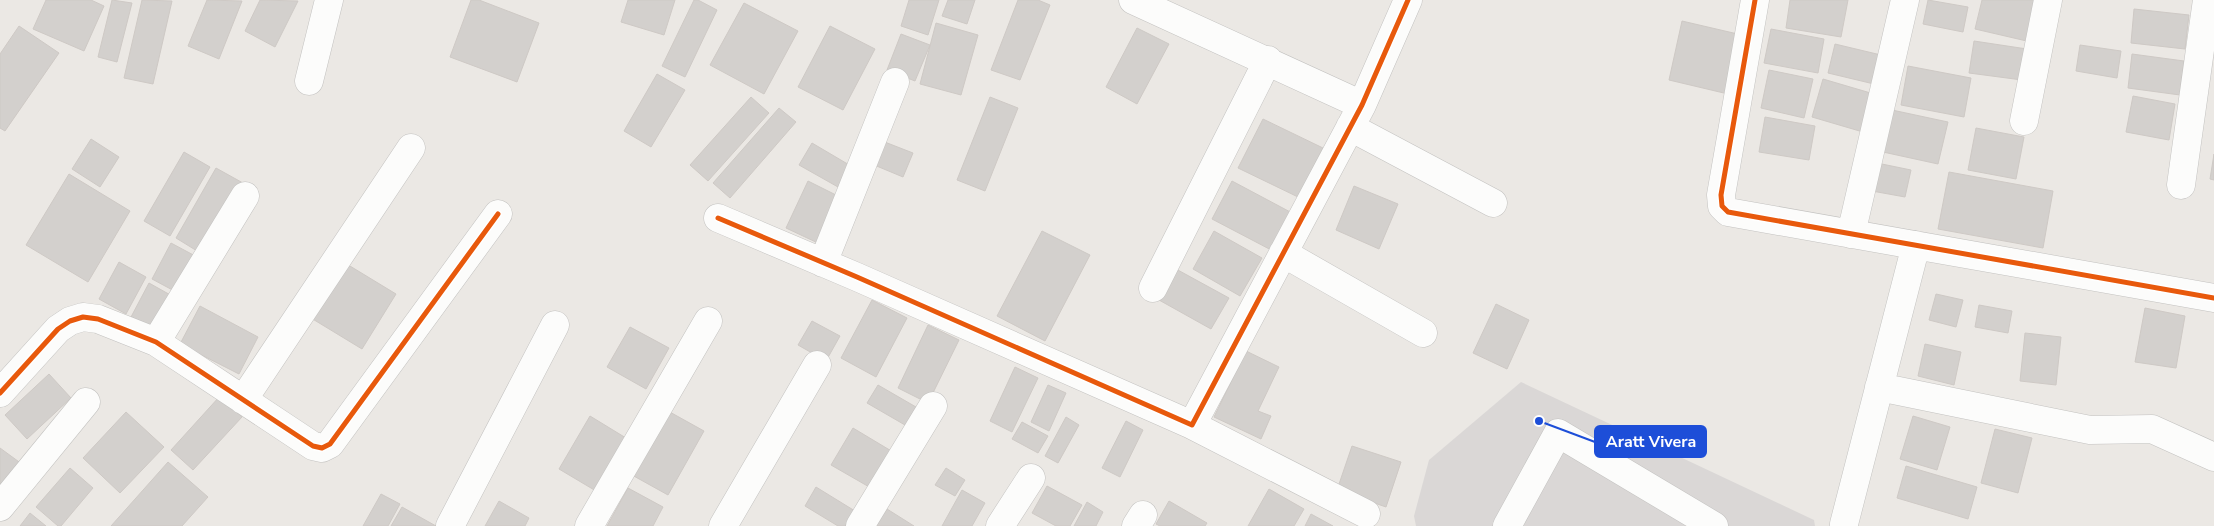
<svg xmlns="http://www.w3.org/2000/svg" width="2214" height="526" font-family="'Nunito Sans',sans-serif">
  <rect width="100%" height="100%" fill="#ebe8e4"/>
  <path fill="#dad7d6" d="M1521,382L1814,520L1815,526H1416L1414,516L1429,460Z"/>
  <path fill="#d3d0cd" stroke="#cec9c5" d="M46,0H91L104,6L84,51L33,29Z
    M112,0L132,3L117,62L98,57Z
    M142,0L172,1L153,84L124,78Z
    M207,0L242,1L219,59L188,46Z
    M260,0L298,1L275,47L245,31Z
    M471,0H479L539,23L517,82L450,57Z
    M628,0H675L664,35L621,22Z
    M694,0H698L717,10L685,77L662,66Z
    M909,0H939L928,35L901,26Z
    M948,0H975L967,24L942,16Z
    M1018,0H1038L1050,5L1020,80L991,70Z
    M1790,0H1848L1841,37L1786,28Z
    M1928,0L1968,7L1963,32L1923,24Z
    M1982,0H2041L2031,42L1975,29Z
    M744,3L798,31L764,94L710,65Z
    M2134,9L2189,15L2185,49L2131,43Z
    M1682,21L1742,35L1728,94L1669,80Z
    M936,23L978,35L961,95L920,84Z
    M19,26L59,53L5,131L0,128V54Z
    M830,26L875,49L843,110L798,87Z
    M1137,28L1169,44L1137,104L1106,87Z
    M1771,29L1824,39L1818,73L1764,63Z
    M901,34L930,45L915,81L887,70Z
    M1974,41L2027,49L2022,80L1969,73Z
    M1835,44L1881,55L1874,84L1828,73Z
    M2080,45L2121,51L2117,78L2076,71Z
    M2132,54L2184,61L2180,95L2128,88Z
    M1908,66L1971,78L1964,117L1901,105Z
    M1769,70L1813,79L1804,118L1761,108Z
    M657,74L685,90L651,147L624,131Z
    M1823,79L1874,94L1863,132L1812,117Z
    M2133,96L2175,104L2169,140L2126,132Z
    M751,97L769,113L708,181L690,165Z
    M990,97L1018,108L985,191L957,180Z
    M779,108L796,122L730,198L713,183Z
    M1892,110L1948,122L1938,164L1883,152Z
    M1765,117L1815,126L1809,160L1759,152Z
    M1263,119L1323,148L1298,197L1238,168Z
    M1976,128L2024,137L2016,179L1968,170Z
    M91,139L119,157L100,187L72,169Z
    M877,139L913,153L903,177L867,162Z
    M812,143L851,166L838,187L799,165Z
    M184,152L210,167L170,236L144,221Z
    M2214,154V180L2210,179Z
    M1877,163L1911,170L1905,197L1872,191Z
    M216,168L243,183L202,254L176,238Z
    M1949,172L2053,191L2043,248L1938,229Z
    M69,174L130,211L88,282L26,245Z
    M808,181L842,198L820,244L786,228Z
    M1232,181L1294,214L1275,252L1212,219Z
    M1354,186L1398,204L1379,249L1336,230Z
    M1042,231L1090,255L1045,341L997,316Z
    M1214,231L1262,258L1240,296L1193,269Z
    M171,243L199,258L180,294L152,279Z
    M119,262L146,277L126,314L99,299Z
    M345,263L396,294L362,349L311,318Z
    M1176,269L1229,298L1211,329L1159,300Z
    M149,283L174,297L155,331L131,317Z
    M1936,294L1963,300L1956,327L1929,320Z
    M872,300L907,318L876,377L841,358Z
    M1496,304L1529,320L1507,369L1473,353Z
    M1979,305L2012,311L2008,333L1975,327Z
    M200,306L258,337L239,374L180,344Z
    M2145,308L2185,316L2176,368L2135,362Z
    M812,321L840,336L826,361L798,345Z
    M928,325L959,340L928,403L898,388Z
    M630,327L669,348L646,389L607,367Z
    M2025,333L2061,337L2056,385L2020,381Z
    M1925,344L1961,352L1954,385L1918,376Z
    M1246,351L1279,367L1258,411L1271,416L1261,439L1214,417Z
    M1015,367L1038,378L1012,432L990,421Z
    M49,374L71,398L27,439L5,415Z
    M878,385L916,407L905,425L867,403Z
    M1048,385L1066,393L1049,431L1031,422Z
    M220,396L242,417L193,470L171,450Z
    M668,411L704,431L668,495L632,475Z
    M126,412L164,447L120,493L83,458Z
    M590,416L626,438L596,491L559,469Z
    M1913,416L1950,427L1937,470L1900,459Z
    M1066,417L1079,425L1058,463L1045,456Z
    M1126,421L1143,430L1120,477L1102,468Z
    M1022,422L1048,436L1038,453L1012,439Z
    M853,428L893,452L871,488L831,465Z
    M1995,429L2032,438L2018,493L1981,483Z
    M1352,446L1401,462L1386,507L1337,490Z
    M0,448L26,467L0,501Z
    M168,462L208,497L182,526H111Z
    M1906,466L1977,487L1968,519L1897,498Z
    M70,468L93,488L61,526H58L36,507Z
    M946,468L965,480L955,496L935,485Z
    M1047,486L1082,505L1070,526H1056L1032,513Z
    M816,487L855,511L846,526H838L805,506Z
    M628,488L663,507L653,526H607Z
    M1269,489L1304,509L1294,526H1248Z
    M962,490L985,503L972,526H942Z
    M381,494L400,504L388,526H363Z
    M499,501L529,518L525,526H485Z
    M1169,501L1207,523L1205,526H1160L1156,524Z
    M1087,502L1103,512L1096,526H1074Z
    M402,507L436,526H391Z
    M887,509L914,526H876Z
    M30,513L46,526H20Z
    M1311,514L1333,526H1305Z"/>
  <g fill="none" stroke-linecap="round" stroke-linejoin="round">
    <defs>
      <path id="street" d="M1133,0L1362,105
        M1755,0L1721,195L1722,206L1728,212L2214,298
        M309,81L329,0
        M2024,121L2048,0
        M1350,127L1493,203
        M2181,185L2207,0
        M718,218L857,277L1192,425L1362,105L1408,0
        M1851,234L1905,0
        M1283,253L1423,333
        M823,263L895,82
        M1153,288L1268,60
        M156,342L245,196
        M1879,387L2090,430L2152,429L2214,457
        M0,393L58,329L70,321L83,317L98,319L156,342L313,446L322,448L330,444L498,214
        M243,400L411,148
        M1192,425L1366,514
        M0,507L86,402
        M1844,524L1916,245
        M450,526L555,325
        M589,526L708,321
        M723,526L817,365
        M860,526L933,406
        M1000,526L1031,478
        M1136,526L1143,515
        M1507,526L1558,433L1714,526"/>
    </defs>
    <use href="#street" stroke="#c3c2c0" stroke-width="29"/>
    <use href="#street" stroke="#fcfcfb" stroke-width="28"/>
    <defs>
      <path id="cycleway" d="M1755,0L1721,195L1722,206L1728,212L2214,298
        M718,218L857,277L1192,425L1362,105L1408,0
        M0,393L58,329L70,321L83,317L98,319L156,342L313,446L322,448L330,444L498,214"/>
    </defs>
    <use href="#cycleway" stroke="#fff" stroke-width="8"/>
    <use href="#cycleway" stroke="#e8590c" stroke-width="5"/>
  </g>
  <path fill="none" stroke="#1d4ed8" stroke-width="2" d="M1539 421L1595 442"/>
  <circle fill="#1d4ed8" stroke="#fff" stroke-width="2" cx="1539" cy="421" r="5"/>
  <rect fill="#1d4ed8" stroke="#1d4ed8" stroke-width="2" x="1595" y="426" width="111" height="31" rx="5"/>
  <g font-size="16" text-anchor="middle" font-weight="bold" fill="#fff">
    <text x="1651" y="447">Aratt Vivera</text>
  </g>
</svg>
